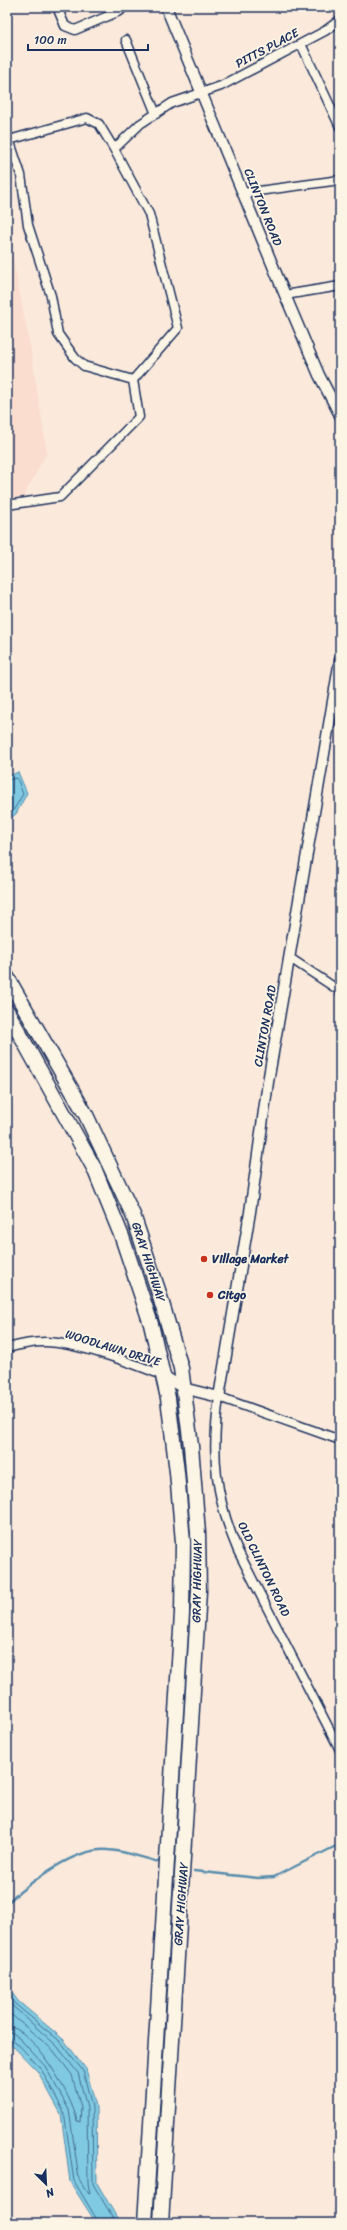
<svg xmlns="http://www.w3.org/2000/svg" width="347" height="2230" font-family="Sriracha,sans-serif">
  <rect width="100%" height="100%" fill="#fbeadb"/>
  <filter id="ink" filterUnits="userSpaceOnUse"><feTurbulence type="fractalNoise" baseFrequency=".025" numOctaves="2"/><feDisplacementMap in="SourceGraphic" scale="8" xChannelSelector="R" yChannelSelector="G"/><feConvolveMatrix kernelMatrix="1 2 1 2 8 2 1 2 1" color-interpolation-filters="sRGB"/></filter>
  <g filter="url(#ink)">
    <path fill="#faddcf" d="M7,228L31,350L47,453L20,503L7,506Z"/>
    <path fill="#80cae1" stroke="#588cad" d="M18,772L27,793L16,814L7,821V777Z
      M7,1986L18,2001L64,2040L86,2069L96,2106L97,2183L120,2223H96L70,2182L61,2114L38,2072L7,2040Z"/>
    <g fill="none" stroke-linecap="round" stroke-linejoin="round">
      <path stroke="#436d92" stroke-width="1" d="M7,780L17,778L23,794L13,811L7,816
        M7,1993L15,2004L61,2042L83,2071L92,2107L93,2184L116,2223
        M7,2001L57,2046L78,2073L87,2108L88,2183L90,2194L88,2193L79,2179L69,2110L45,2066L19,2038L13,2033L7,2032
        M7,2011L53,2050L72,2075L81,2108L80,2122L77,2121C73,2098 33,2027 7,2026
        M7,2037L16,2042L41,2069L64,2112L74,2181L99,2223"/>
      <path stroke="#588cad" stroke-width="2.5" d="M194,1871L258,1878L274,1877L340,1844
        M7,1903C31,1882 74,1847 108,1850C125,1851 143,1858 159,1862"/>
      <defs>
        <path id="minor" d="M57,7L65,26L75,30L120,11L124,7
          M126,40L156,114
          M301,44L340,127
          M7,133L21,175L28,225L51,296L58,334L75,358L84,366L133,380
          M114,149L140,124L172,103L221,86L325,31L340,20
          M243,193L340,180
          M285,295L340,286
          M7,505L60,497L139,417L133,380L178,328L149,214L114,149L99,124L87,118L9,140
          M290,958L340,991
          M7,1348C19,1345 31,1342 43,1342C72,1341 136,1364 164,1376
          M340,1440L219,1397C211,1455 215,1497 238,1551L340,1750"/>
        <path id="tertiary" d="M166,7L285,295L319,375L340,415
          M164,1376L183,1388L219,1397L250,1212L268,1082L340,660"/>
        <g id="trunk">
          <path id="s1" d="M7,977L86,1115L133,1215L158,1290L181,1368L191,1446L198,1533L199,1591L161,2223"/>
          <path d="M7,1011L94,1168L122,1237L151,1324L168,1398L177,1472L183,1542L182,1613L145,2223"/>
        </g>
      </defs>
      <use href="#minor" stroke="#1b2f5e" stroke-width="11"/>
      <use href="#tertiary" stroke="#1b2f5e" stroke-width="13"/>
      <use href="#trunk" stroke="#1b2f5e" stroke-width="17"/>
      <use href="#minor" stroke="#fcf5e5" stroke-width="8"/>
      <use href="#tertiary" stroke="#fcf5e5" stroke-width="10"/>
      <use href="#trunk" stroke="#fcf5e5" stroke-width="14"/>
    </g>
  </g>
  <g fill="#c8321e" stroke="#fcf5e5" stroke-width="1.5">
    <circle cx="204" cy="1259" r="4"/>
    <circle cx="210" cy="1295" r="4"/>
  </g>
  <g text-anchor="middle" stroke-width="3.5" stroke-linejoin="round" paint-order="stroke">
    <g font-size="12" fill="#1b2f5e" stroke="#fcf5e5">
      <text transform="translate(267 48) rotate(-28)" y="4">PITTS PLACE</text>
      <text transform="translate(263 207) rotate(68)" y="4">CLINTON ROAD</text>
      <text transform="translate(265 1026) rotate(-80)" y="4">CLINTON ROAD</text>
      <text dy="4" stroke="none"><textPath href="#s1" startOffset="319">GRAY HIGHWAY</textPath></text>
      <text transform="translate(113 1348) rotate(17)" y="4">WOODLAWN DRIVE</text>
      <text transform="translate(264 1569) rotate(64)" y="4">OLD CLINTON ROAD</text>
      <text transform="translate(197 1581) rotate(-89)" y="4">GRAY HIGHWAY</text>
      <text transform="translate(181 1904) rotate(-86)" y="4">GRAY HIGHWAY</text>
    </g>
    <g font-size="12" font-weight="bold" fill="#1b2f5e" stroke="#fcf5e5" text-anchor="start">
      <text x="212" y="1263">Village Market</text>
      <text x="218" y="1299">Citgo</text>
    </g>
  </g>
  <rect width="347" height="2230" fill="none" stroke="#fcf5e5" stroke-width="24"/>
  <rect x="12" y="12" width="323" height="2206" fill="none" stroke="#1b2f5e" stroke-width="1.5" filter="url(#ink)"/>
  <g transform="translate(46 2184) rotate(156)" stroke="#fcf5e5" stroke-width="3" paint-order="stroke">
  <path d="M0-3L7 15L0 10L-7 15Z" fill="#1b2f5e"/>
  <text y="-6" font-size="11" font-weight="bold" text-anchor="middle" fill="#1b2f5e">N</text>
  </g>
  <path d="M28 44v6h120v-6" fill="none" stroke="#1b2f5e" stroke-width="2"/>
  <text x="34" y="44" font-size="12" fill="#1b2f5e" stroke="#fcf5e5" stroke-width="3" paint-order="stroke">100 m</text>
</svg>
